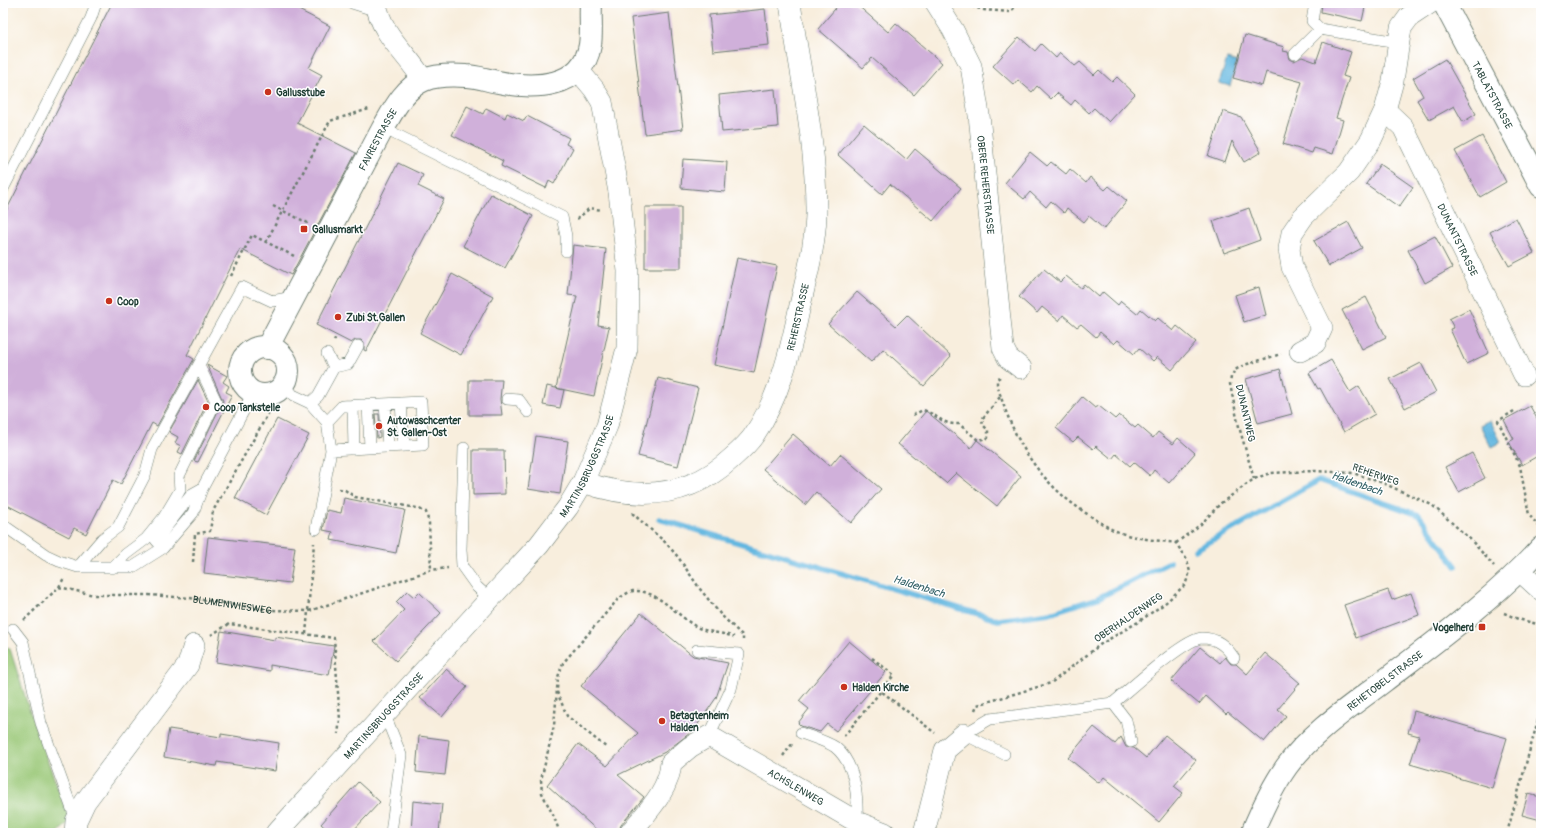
<svg xmlns="http://www.w3.org/2000/svg" width="1544" height="836" font-family="Pangolin,sans-serif">
  <rect width="100%" height="100%" fill="#fff"/>
  <filter id="ink" filterUnits="userSpaceOnUse"><feTurbulence type="fractalNoise" baseFrequency=".025" numOctaves="2"/><feDisplacementMap in="SourceGraphic" scale="8" xChannelSelector="R" yChannelSelector="G"/><feConvolveMatrix kernelMatrix="1 2 1 2 8 2 1 2 1" color-interpolation-filters="sRGB"/></filter>
  <filter id="wash" filterUnits="userSpaceOnUse"><feTurbulence type="fractalNoise" baseFrequency=".012" numOctaves="4" result="noise"/><feDisplacementMap in="SourceGraphic" scale="16" xChannelSelector="R" yChannelSelector="G"/><feGaussianBlur stdDeviation="0.9" result="paint"/><feColorMatrix in="noise" values="0 0 0 0 0 0 0 0 0 0 0 0 0 0 0 0 0 1.4 0 .05"/><feComposite in="paint" operator="in"/></filter>
  <g filter="url(#wash)">
    <rect width="100%" height="100%" fill="#f8eedd"/>
    <path fill="#99c776" stroke="#5c8255" d="M3,645L10,649L33,721L70,821L58,833H3Z"/>
    <path fill="#64b7e0" stroke="#427a8a" d="M1227,59L1237,62L1230,86L1219,83Z
      M1490,420L1501,442L1491,447L1480,425Z"/>
    <g fill="none" stroke-linecap="round" stroke-linejoin="round">
      <path stroke="#64b7e0" stroke-width="5.5" d="M659,519L998,620L1050,613L1098,598L1170,562
        M1195,550L1319,480L1419,515L1456,566"/>
    </g>
    <g id="blocks">
      <path fill="#d0b0da" d="M112,3H285L330,26L309,68L322,75L297,123L356,153L291,275L240,249L187,355L194,359L157,426L152,423L121,484L113,480L86,534L74,528L69,537L3,503V217Z
        M840,3H855L888,32L896,23L942,63L914,95L872,58L863,68L818,29Z
        M1322,3H1366L1362,21L1321,12Z
        M765,9L769,45L713,51L709,15Z
        M669,13L683,129L645,134L631,18Z
        M1245,35L1284,47L1283,51L1288,52L1290,59L1294,61L1302,57L1316,62L1323,42L1351,52L1343,76L1349,78L1336,118L1343,120L1333,154L1314,148L1312,153L1283,144L1302,82L1266,72L1262,86L1233,78Z
        M1019,37L1035,51L1041,44L1056,58L1060,53L1075,66L1080,62L1094,75L1099,70L1112,82L1117,77L1135,94L1109,122L1094,108L1089,113L1075,100L1071,105L1057,93L1051,99L1037,86L1032,92L1018,80L1014,85L993,66Z
        M1445,59L1476,114L1463,122L1454,106L1429,120L1417,100L1423,96L1413,78Z
        M775,89L778,127L722,132L719,95Z
        M467,106L483,114L486,108L505,118L507,113L524,121L527,116L569,138L566,144L573,148L554,184L549,181L546,188L501,166L503,161L452,135Z
        M1223,111L1241,117L1261,152L1244,162L1232,141L1225,162L1208,156Z
        M864,124L906,160L915,149L961,188L933,221L890,184L882,194L838,155Z
        M1482,136L1506,182L1480,197L1455,151Z
        M1030,152L1047,166L1051,162L1066,174L1070,169L1086,183L1090,177L1105,190L1109,186L1127,201L1104,229L1089,216L1084,222L1067,208L1064,213L1051,201L1046,207L1030,192L1024,199L1005,183Z
        M683,159L727,162L725,192L681,188Z
        M398,163L423,175L418,186L444,199L366,351L364,350V343L361,340H355L351,343L316,325Z
        M1380,164L1413,187L1399,207L1366,184Z
        M491,194L533,216L505,268L463,246Z
        M645,207H681V268H645Z
        M1249,208L1260,240L1224,253L1213,221Z
        M1516,218L1534,253L1509,266L1490,232Z
        M1348,222L1362,248L1329,266L1314,241Z
        M1435,236L1452,268L1425,283L1408,250Z
        M573,245L606,249L598,325L609,327L594,396L556,388L577,296L568,295Z
        M737,258L777,266L754,373L714,365Z
        M1044,269L1060,282L1066,276L1081,288L1084,284L1099,297L1103,292L1118,305L1121,301L1137,314L1141,309L1155,321L1158,318L1173,331L1177,326L1196,342L1172,370L1157,357L1153,361L1139,348L1134,354L1118,340L1114,344L1100,332L1096,337L1081,324L1077,327L1063,315L1059,321L1042,307L1037,313L1019,297Z
        M452,274L493,296L461,355L420,333Z
        M1259,287L1266,315L1244,322L1235,295Z
        M857,292L896,326L907,315L951,356L924,386L883,349L871,362L828,324Z
        M1366,297L1386,337L1362,349L1342,310Z
        M1469,309L1489,353L1466,364L1450,329L1454,328L1449,319Z
        M1331,360L1350,392L1359,386L1375,414L1344,432L1320,388L1318,389L1309,373Z
        M1421,363L1436,392L1405,408L1390,379Z
        M207,365L227,376L223,382L229,386L226,392L232,395L198,462L194,461L223,401Z
        M1280,369L1292,414L1258,423L1246,379Z
        M658,378L698,388L678,466L638,456Z
        M198,380L208,401L182,454L178,452L181,446L175,443L178,437L169,432Z
        M469,380H502L500,399L502,415H469Z
        M547,386L564,390L560,408L543,405Z
        M1082,397L1095,408L1099,406L1115,419L1119,415L1135,428L1138,425L1153,438L1158,432L1173,444L1178,438L1195,453L1169,483L1154,470L1150,476L1134,462L1130,466L1116,454L1112,459L1096,446L1093,449L1078,437L1073,442L1056,428Z
        M1530,406L1541,426V454L1522,465L1509,442L1514,439L1504,420Z
        M926,411L971,448L977,440L1021,476L997,506L956,473L946,483L898,444Z
        M375,414H379L380,437L377,438Z
        M277,419L309,435L266,515L235,498Z
        M793,434L830,466L840,454L881,489L851,523L816,492L805,505L763,469Z
        M536,436L568,441L560,494L528,489Z
        M473,450H504L505,494L473,495Z
        M1472,453L1485,478L1459,492L1445,467Z
        M344,498L405,510L396,553L331,540L333,532L323,530L327,510L341,513Z
        M208,537L295,547L290,583L204,573Z
        M1388,590L1392,600L1411,593L1419,615L1356,638L1344,605Z
        M407,591L414,597L419,592L441,613L396,661L374,641L404,610L396,602Z
        M641,613L693,656L728,663L716,698L694,730L665,752L618,775L644,797L621,825L618,833H600L547,785L578,744L607,766L638,733L581,686Z
        M221,631L275,640V637L334,646L329,675L270,665V671L216,662Z
        M849,641L886,672L836,731L827,724L820,732L801,726L798,723L809,709L799,701Z
        M1200,647L1220,663L1225,657L1231,664H1236L1247,674L1265,653L1300,683L1278,709L1286,716L1264,742L1228,712L1226,714L1206,696L1199,704L1171,681Z
        M446,669L467,687L442,717L420,698Z
        M1414,711L1507,738L1492,788L1410,764L1419,736L1408,733Z
        M1094,727L1115,744L1121,737L1126,747L1134,748L1146,758L1165,735L1196,760L1174,786L1183,793L1159,822L1104,777L1099,783L1068,758Z
        M169,729L221,737V734L279,743L275,771L217,762L216,766L164,757Z
        M419,736L449,740L445,775L416,772Z
        M358,782L380,802L351,833H331L321,824Z
        M1528,794L1541,797V820L1522,815Z
        M413,801L442,804L439,833H411Z"/>
    </g>
  </g>
  <g filter="url(#ink)">
    <use href="#blocks" fill-opacity="0" stroke="#6b7b6f" stroke-width="1"/>
    <g fill="none" stroke-linecap="round" stroke-linejoin="round">
      <defs>
        <path id="service" d="M352,3L377,11
          M1315,3L1312,21L1320,29L1397,42
          M1295,54L1320,29
          M383,128L562,217L566,236V251
          M3,189L91,18L96,3
          M327,354L334,367
          M284,384L293,395L310,403L327,422L331,450L316,529
          M507,399L519,400L528,412
          M310,403L318,396L334,367L348,364L358,346
          M401,403L404,446
          M368,404L370,448
          M385,404L388,446
          M353,405L354,449
          M327,422L342,406L421,402L423,445L331,450
          M464,448L461,549L462,566L477,587L490,599
          M3,525L46,555L59,561L78,567H133L163,548L193,513L202,489L253,393
          M163,548L156,540L192,494L201,489
          M78,567L102,539L118,527L145,475L152,449L242,287L272,301L293,297
          M112,568L126,554L146,539L164,517L180,490L179,476L216,401L199,366
          M13,629L23,642L41,723L76,820
          M697,650L739,654L731,689L709,736
          M1113,703C1129,690 1184,639 1202,638C1217,638 1226,646 1234,658
          M385,715L401,755L391,833
          M801,733C811,737 826,741 835,747C856,764 858,798 857,822
          M964,734L990,719L1113,703L1126,720L1131,742
          M964,734L1004,754"/>
        <g id="minor">
          <path d="M376,3C381,35 407,53 423,80"/>
          <path id="s2" d="M936,3L953,30L971,66L979,115L1003,348L1008,358L1021,368"/>
          <path id="s3" d="M1385,110L1403,127L1524,375"/>
          <path d="M1300,351L1315,343L1322,328L1292,267L1289,249L1292,233L1303,217L1349,172L1371,140L1385,110L1393,81L1401,28L1409,17L1430,3"/>
          <path id="s4" d="M583,482C637,501 689,498 732,458C740,451 748,444 754,435C779,398 790,353 799,310C806,279 815,247 816,215C817,144 800,73 790,3"/>
          <path d="M1520,571L1541,590"/>
          <path d="M75,833L76,821L85,802L188,665L194,645"/>
          <path id="s5" d="M276,833L539,545L568,507L583,482L607,426L627,348L628,271L619,192L602,102L594,89L579,71"/>
          <path id="s6" d="M630,833C647,812 669,791 671,763L690,747L709,736L857,822L885,833"/>
          <path d="M924,833L945,750L964,734"/>
        </g>
        <g id="tertiary">
          <path id="s7" d="M1444,3L1541,186"/>
          <circle cx="264" cy="371" r="24"/>
          <path id="s8" d="M267,348L383,128C393,111 404,88 424,80C436,75 452,75 466,76C476,76 487,80 498,82C533,89 583,89 590,45C592,32 590,17 591,3"/>
          <path id="s9" d="M1252,833C1262,809 1272,787 1287,766C1313,731 1350,707 1384,681C1439,639 1494,599 1541,548"/>
        </g>
      </defs>
      <use href="#service" stroke="#6b7b6f" stroke-width="12"/>
      <use href="#minor" stroke="#6b7b6f" stroke-width="22"/>
      <use href="#tertiary" stroke="#6b7b6f" stroke-width="24"/>
      <g stroke="#6b7b6f" stroke-width="2.5" stroke-dasharray="3 3" stroke-linecap="butt">
        <path d="M960,3L984,10L1010,12L1019,3"/>
        <path d="M273,206L310,224"/>
        <path d="M577,219L590,208L602,210"/>
        <path d="M266,242L330,121L369,109"/>
        <path d="M231,276L252,235L294,256"/>
        <path d="M334,341L336,336"/>
        <path d="M1514,411L1498,421L1520,466L1529,515L1540,527"/>
        <path d="M913,415L923,410C939,415 941,425 959,424L978,440L988,438V430L983,425L982,419L1000,397"/>
        <path d="M1254,479L1238,423L1230,384L1231,377L1235,370L1244,365L1281,354"/>
        <path d="M339,489L345,490L355,497L417,508L426,512L429,523L431,570"/>
        <path d="M632,513L666,543L678,557L700,589L721,615L743,636V640"/>
        <path d="M1176,543L1200,525L1221,503L1254,479L1270,473L1315,471L1353,473L1383,483L1432,505L1470,539L1494,566"/>
        <path d="M193,562L195,534L210,531L213,511L269,412"/>
        <path id="s1" d="M59,587L94,595H149L190,598L270,610L309,611L431,570L448,568"/>
        <path d="M1504,613L1518,619L1541,625"/>
        <path d="M24,620L59,587L64,578"/>
        <path d="M306,634L314,543"/>
        <path d="M211,635L229,624L334,638L340,720L338,734"/>
        <path d="M872,658L894,675L881,691"/>
        <path d="M557,692L567,716L607,748"/>
        <path d="M975,710L977,705L1051,683L1101,644L1138,622L1164,604L1185,585L1190,572L1187,560L1176,543C1156,540 1135,539 1116,531C1108,528 1100,522 1092,517C1040,485 1013,441 997,384V379L1000,377"/>
        <path d="M844,736L881,691L935,733"/>
        <path d="M783,756L792,744"/>
        <path d="M560,833L554,817L542,793L541,780L554,726L558,677L563,663L619,598C623,596 628,592 633,591C656,589 677,615 695,626C707,633 721,632 734,637"/>
        <path d="M1507,833L1541,709"/>
      </g>
      <use href="#service" stroke="#fff" stroke-width="11"/>
      <use href="#minor" stroke="#fff" stroke-width="21"/>
      <use href="#tertiary" stroke="#fff" stroke-width="22"/>
    </g>
  </g>
  <g fill="#c8321e" stroke="#fff" stroke-width="1.5">
    <circle cx="268" cy="92" r="4"/>
    <rect x="300" y="225" width="8" height="8" rx="2"/>
    <circle cx="109" cy="301" r="4"/>
    <circle cx="338" cy="317" r="4"/>
    <circle cx="206" cy="407" r="4"/>
    <circle cx="379" cy="426" r="4"/>
    <rect x="1478" y="623" width="8" height="8" rx="2"/>
    <circle cx="844" cy="687" r="4"/>
    <circle cx="662" cy="721" r="4"/>
  </g>
  <g text-anchor="middle" stroke-width="3" stroke-linejoin="round" paint-order="stroke">
    <g font-size="10" font-weight="bold" fill="#1f3d34" stroke="#fff" text-anchor="start">
      <text x="276" y="96">Gallusstube</text>
      <text x="312" y="233">Gallusmarkt</text>
      <text x="117" y="305">Coop</text>
      <text x="346" y="321">Zubi St.Gallen</text>
      <text x="214" y="411">Coop Tankstelle</text>
      <text x="387" y="424">Autowaschcenter<tspan x="387" dy="12">St. Gallen-Ost</tspan></text>
      <text x="1474" y="631" text-anchor="end">Vogelherd</text>
      <text x="852" y="691">Halden Kirche</text>
      <text x="670" y="719">Betagtenheim<tspan x="670" dy="12">Halden</tspan></text>
    </g>
    <g font-size="10" fill="#1f3d34" stroke="#fff">
      <text dy="4" stroke="none"><textPath href="#s7" startOffset="104">TABLATSTRASSE</textPath></text>
      <text dy="4" stroke="none"><textPath href="#s8" startOffset="236">FAVRESTRASSE</textPath></text>
      <text dy="4" stroke="none"><textPath href="#s2" startOffset="192">OBERE REHERSTRASSE</textPath></text>
      <text dy="4" stroke="none"><textPath href="#s3" startOffset="150">DUNANTSTRASSE</textPath></text>
      <text dy="4" stroke="none"><textPath href="#s4" startOffset="318">REHERSTRASSE</textPath></text>
      <text transform="translate(1246 413) rotate(77)" y="4">DUNANTWEG</text>
      <text dy="4" stroke="none"><textPath href="#s5" startOffset="483">MARTINSBRUGGSTRASSE</textPath></text>
      <text transform="translate(1376 474) rotate(19)" y="4">REHERWEG</text>
      <text dy="4" stroke="none"><textPath href="#s1" startOffset="175">BLUMENWIESWEG</textPath></text>
      <text transform="translate(1128 617) rotate(-34)" y="4">OBERHALDENWEG</text>
      <text dy="4" stroke="none"><textPath href="#s9" startOffset="206">REHETOBELSTRASSE</textPath></text>
      <text dy="4" stroke="none"><textPath href="#s5" startOffset="159">MARTINSBRUGGSTRASSE</textPath></text>
      <text dy="4" stroke="none"><textPath href="#s6" startOffset="230">ACHSLENWEG</textPath></text>
    </g>
    <g font-size="11" font-style="italic" fill="#346268" stroke="#fff">
      <text transform="translate(1357 483) rotate(19)" y="4">Haldenbach</text>
      <text transform="translate(919 586) rotate(17)" y="4">Haldenbach</text>
    </g>
  </g>
  <rect width="1544" height="836" fill="none" stroke="#fff" stroke-width="16"/>
</svg>
